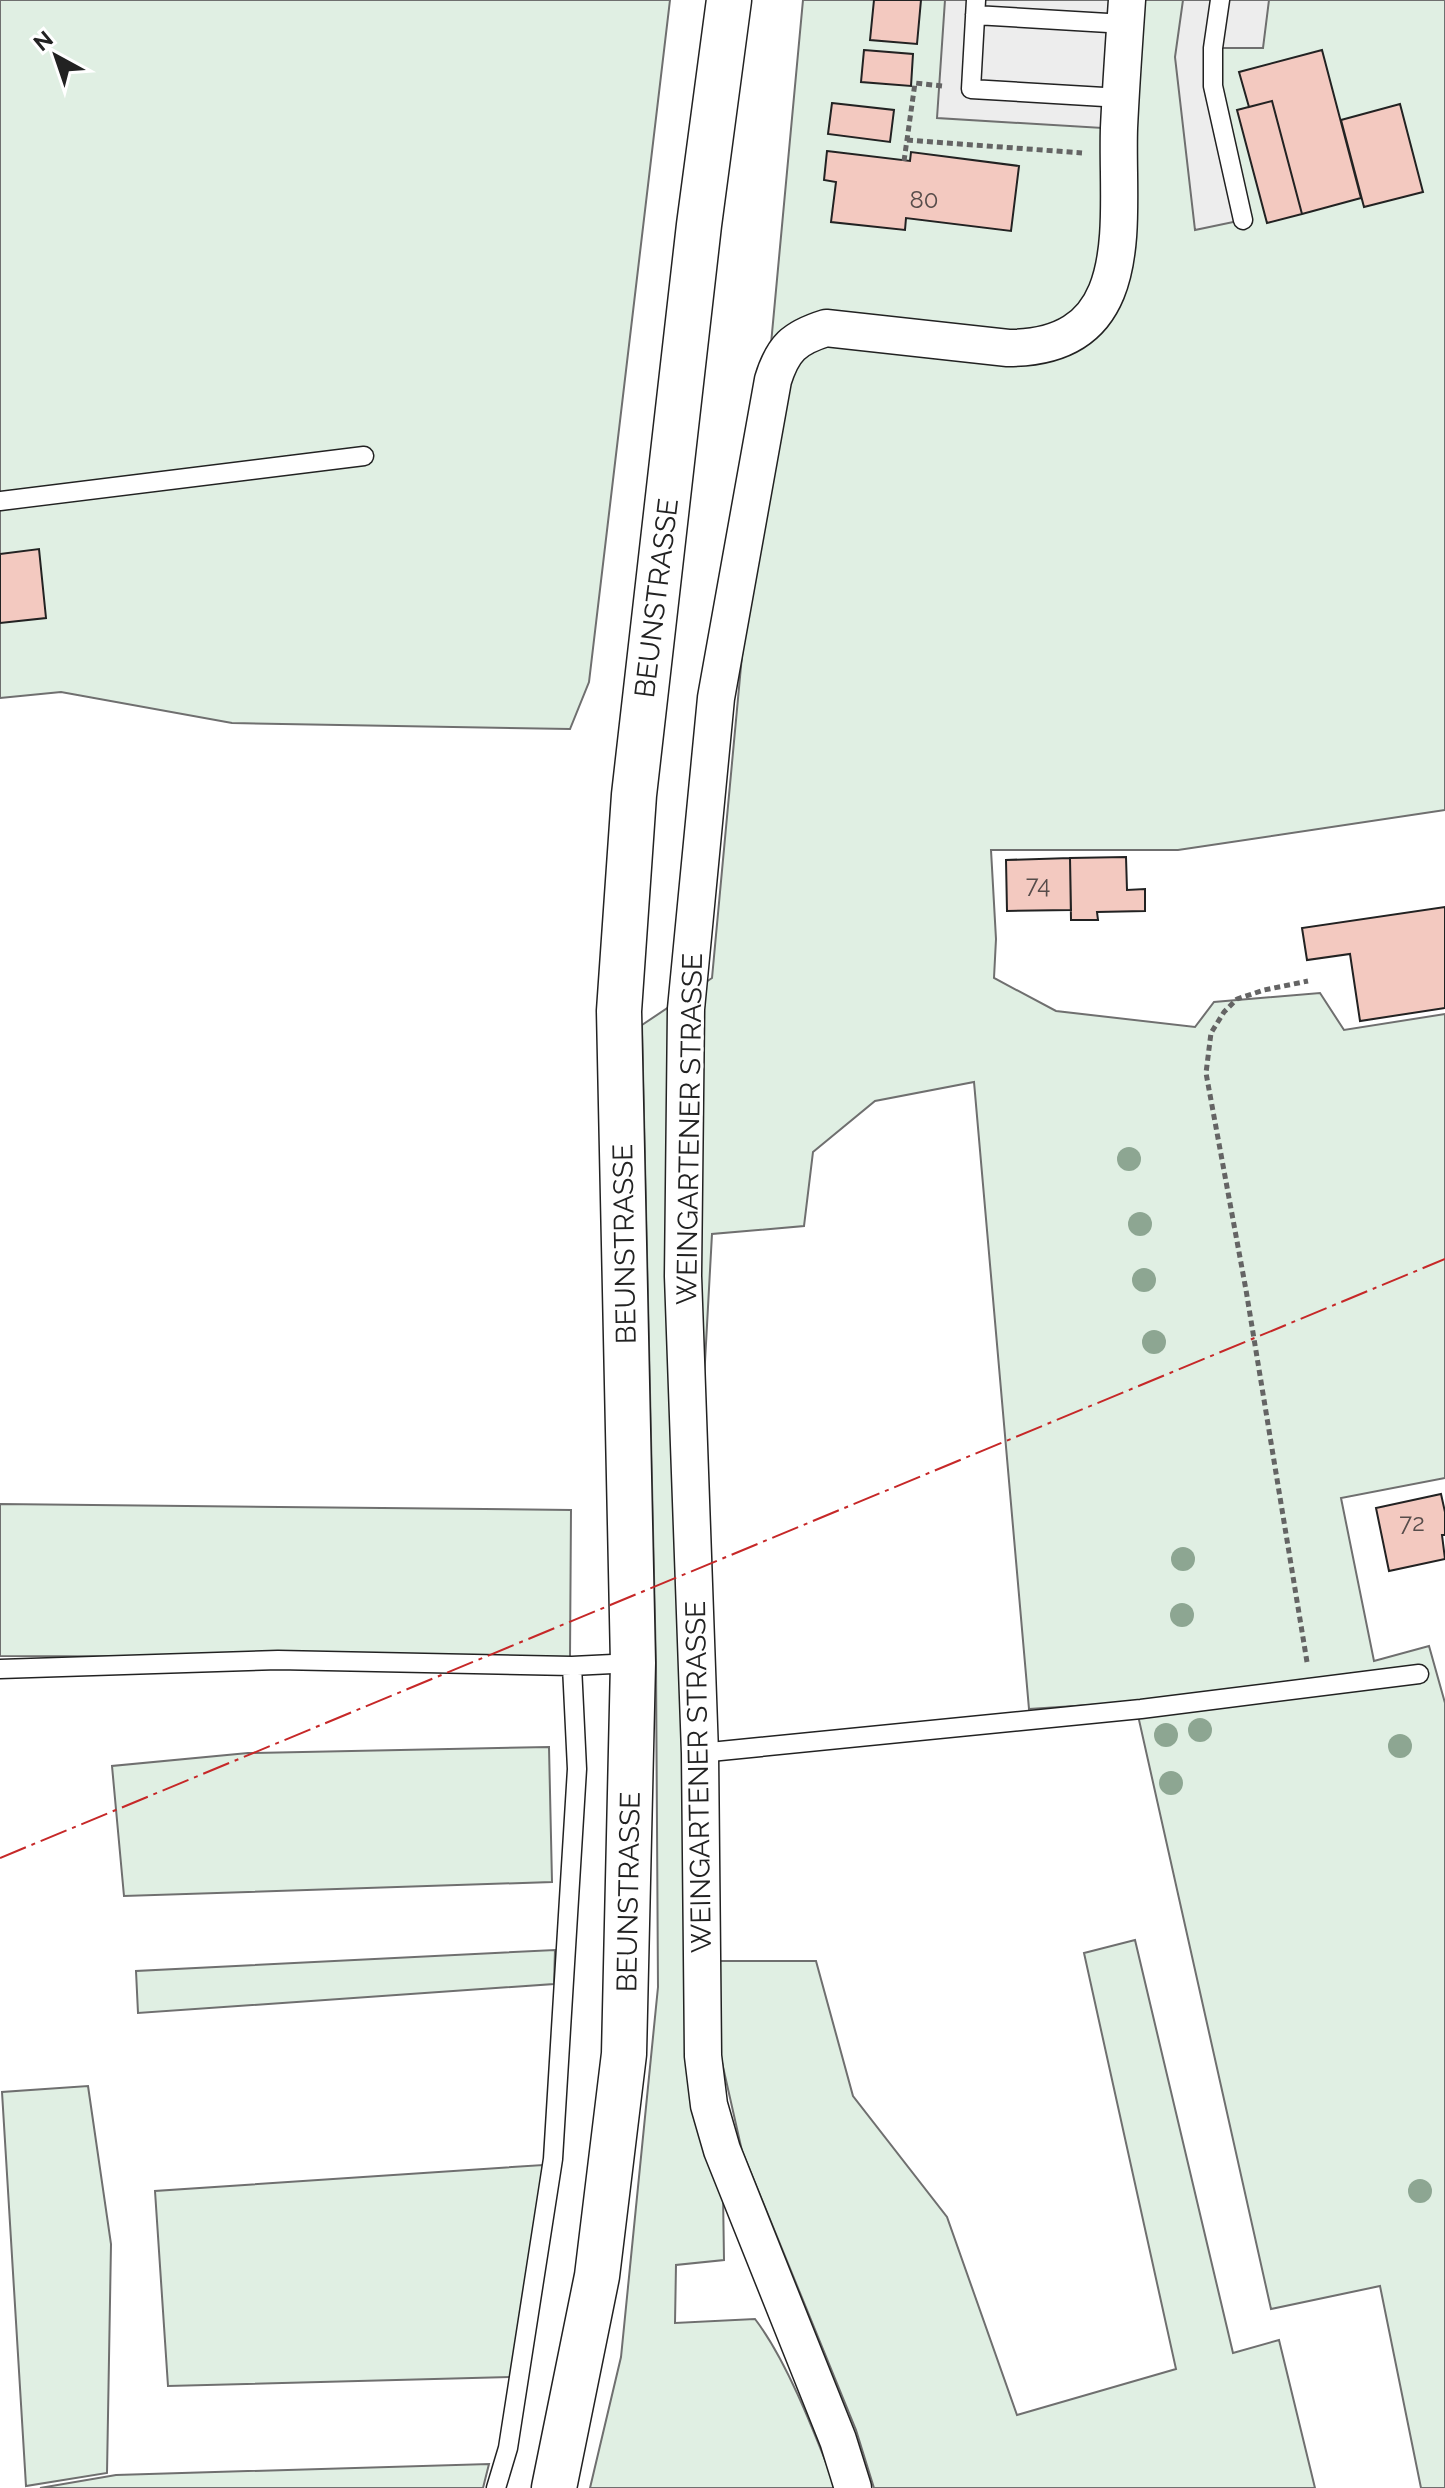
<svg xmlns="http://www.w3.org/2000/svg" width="1445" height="2488" font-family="Raleway,sans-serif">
  <rect width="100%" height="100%" fill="#fff"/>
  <path fill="#e0efe3" stroke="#6f6f6f" stroke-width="2" d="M0,0H670L589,682L570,729L232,723L61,692L0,698Z
    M803,0H1445V810L1178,850H991L996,939L994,978L1056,1011L1195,1027L1214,1002L1320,993L1344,1030L1445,1014V1478L1341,1498L1374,1661L1429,1646L1445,1703V2488H1421L1380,2286L1271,2309L1135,1702L1029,1709L974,1082L875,1101L813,1152L804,1226L712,1234L685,1726L713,1961H816L853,2096L947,2217L1017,2415L1176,2369L1084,1953L1135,1940L1233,2353L1279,2340L1315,2488H874L856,2430L742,2151L721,2058L724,2260L676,2265L675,2323L755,2319C788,2362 816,2437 836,2488H590L621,2357L658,1987L656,1667L642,1025L712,978Z
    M0,1504L571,1510L570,1658L0,1656Z
    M549,1747L552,1882L124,1896L112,1766L248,1753Z
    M555,1950L554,1984L138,2013L136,1971Z
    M88,2086L111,2244L107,2473L26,2486L2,2092Z
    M543,2165L513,2377L168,2386L155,2191Z
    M489,2464L483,2488H40L116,2475Z"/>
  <path fill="#ededed" stroke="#6f6f6f" stroke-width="2" d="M945,0H1127L1119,129L937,118Z
    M1183,0H1269L1263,48H1214L1243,220L1195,230L1175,57Z"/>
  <path fill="#f3c9c0" stroke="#222" stroke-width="2" d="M874,0H921L917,44L870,40Z
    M864,50L913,54L911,86L861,82Z
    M1322,50L1361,198L1302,214L1272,101L1249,107L1239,72Z
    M1272,101L1302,214L1267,223L1237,110Z
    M832,103L894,110L890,142L828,134Z
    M1400,104L1423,192L1364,207L1341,120Z
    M827,151L910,161L911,152L1019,166L1011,231L906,218L905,230L831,222L836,182L824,180Z
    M39,549L46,618L0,623V554Z
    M1126,857L1127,890L1145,889V911L1097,912L1098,920H1071L1070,858Z
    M1070,858L1071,910L1007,911L1006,860Z
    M1445,907V1008L1360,1021L1350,954L1307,960L1302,928Z
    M1441,1494L1445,1512V1535H1442L1445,1559L1389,1571L1376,1508Z"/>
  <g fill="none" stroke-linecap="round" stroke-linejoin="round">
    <defs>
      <path id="service" d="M976,0L971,89L1121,98
        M1220,0L1213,48V86L1243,220
        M975,15L1125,24
        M0,501L364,456
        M572,1666L633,1663
        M0,1669L278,1660L572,1666L577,1769L553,2159L508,2448L496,2488
        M700,1753L1141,1709L1419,1674"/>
      <path id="minor" d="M853,2488L838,2440L722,2150L709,2105L703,2056L700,1753L683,1276L686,1009L716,698L773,380C783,348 794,338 826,328L1008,348C1142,348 1116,220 1119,128C1121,85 1124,43 1127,0"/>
      <path id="primary" d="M554,2488L597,2276L624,2054L633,1663L619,1011L634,795L699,225L729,0"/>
    </defs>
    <use href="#service" stroke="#222" stroke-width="21"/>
    <use href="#minor" stroke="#222" stroke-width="39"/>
    <use href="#primary" stroke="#222" stroke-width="47"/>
    <path stroke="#646464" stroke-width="5" stroke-dasharray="6 4" stroke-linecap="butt" d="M907,140L1082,153
      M904,161L915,83L942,86
      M1307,1662L1246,1290L1206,1073L1211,1033L1224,1012L1237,999L1264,990L1308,981"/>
    <use href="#service" stroke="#fff" stroke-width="18"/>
    <use href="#minor" stroke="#fff" stroke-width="36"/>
    <use href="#primary" stroke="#fff" stroke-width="44"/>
    <path stroke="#c62828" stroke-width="2" stroke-dasharray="28 6 4 6" stroke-linecap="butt" d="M0,1858L1445,1259"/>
  </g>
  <g fill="#8da692">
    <circle cx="1129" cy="1159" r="12"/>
    <circle cx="1140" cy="1224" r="12"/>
    <circle cx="1144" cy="1280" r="12"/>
    <circle cx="1154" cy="1342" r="12"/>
    <circle cx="1183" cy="1559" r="12"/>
    <circle cx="1182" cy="1615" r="12"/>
    <circle cx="1200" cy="1730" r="12"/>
    <circle cx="1166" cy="1735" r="12"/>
    <circle cx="1400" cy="1746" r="12"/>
    <circle cx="1171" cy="1783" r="12"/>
    <circle cx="1420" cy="2191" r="12"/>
  </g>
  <g text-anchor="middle" stroke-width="6" stroke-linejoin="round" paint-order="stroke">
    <g font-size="24" fill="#564c4a">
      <text x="924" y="208">80</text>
      <text x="1038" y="893">74</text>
      <text x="1412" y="1531">72</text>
    </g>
    <g font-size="28" fill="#222" stroke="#fff">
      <text transform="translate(656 598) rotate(-83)" y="10">BEUNSTRASSE</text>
      <text transform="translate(689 1129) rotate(-89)" y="10">WEINGARTENER STRASSE</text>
      <text transform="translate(624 1244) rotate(-91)" y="10">BEUNSTRASSE</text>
      <text transform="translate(698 1777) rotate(-91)" y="10">WEINGARTENER STRASSE</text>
      <text transform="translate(628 1892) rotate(-89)" y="10">BEUNSTRASSE</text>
    </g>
  </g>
  <g transform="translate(56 56) rotate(320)" stroke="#ffffff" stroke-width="6" paint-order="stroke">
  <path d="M0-6L14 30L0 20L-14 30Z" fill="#222222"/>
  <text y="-12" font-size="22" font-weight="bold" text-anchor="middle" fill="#222222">N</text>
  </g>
</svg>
